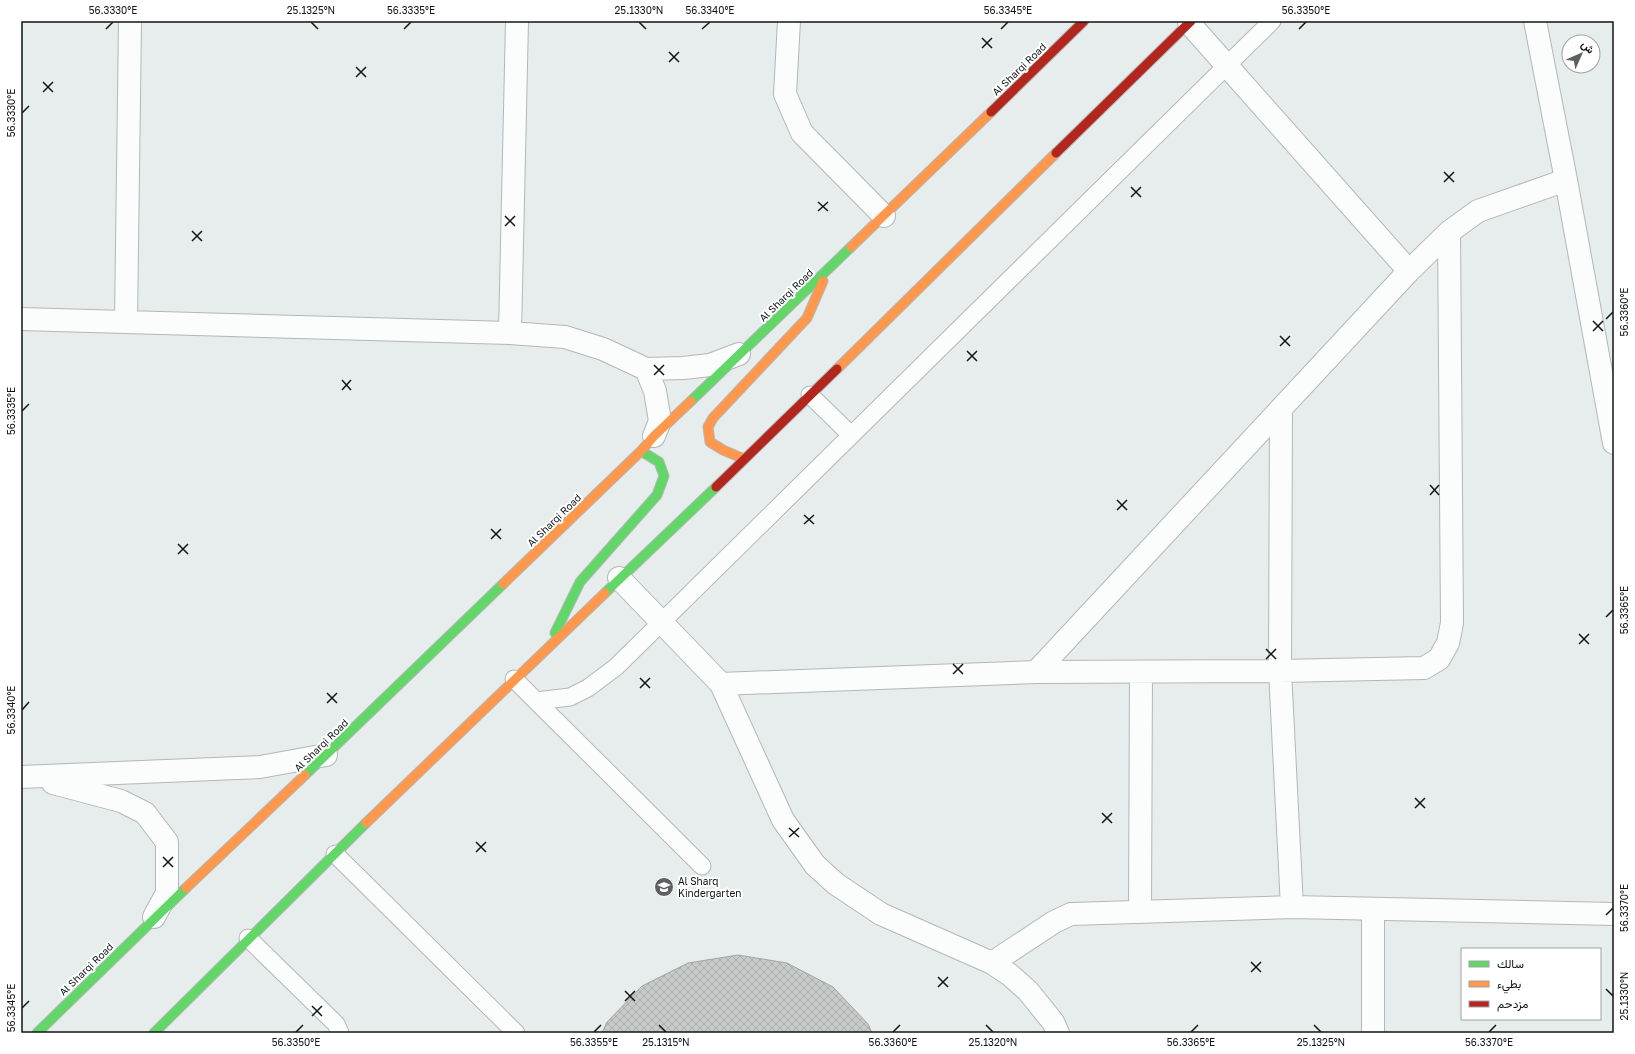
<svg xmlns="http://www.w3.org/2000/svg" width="1635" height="1054" font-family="'Golos Text',Vazirmatn,sans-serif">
  <defs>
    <pattern id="building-cross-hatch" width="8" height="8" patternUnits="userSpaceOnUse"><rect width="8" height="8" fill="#c6cbca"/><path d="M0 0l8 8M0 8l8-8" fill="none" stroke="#a9adad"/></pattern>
  </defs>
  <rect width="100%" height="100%" fill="#e6edec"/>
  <path fill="url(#building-cross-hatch)" stroke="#a0a5a4" d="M738,955L787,963L833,987L868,1024L872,1033H602L607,1022L642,986L688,963Z"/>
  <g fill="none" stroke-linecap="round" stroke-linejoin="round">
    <defs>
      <path id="lane" d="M810,395L851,435
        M514,679L702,866
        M536,701L570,697L588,688L616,667L1272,21
        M335,854L516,1033
        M248,938L336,1024L340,1033"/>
      <path id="street" d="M789,21L785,94L802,133L884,216
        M1535,21L1566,180L1614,443
        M1189,23L1409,271
        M21,319L510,333L565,337L603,349L646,369L683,368L710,365L739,354
        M126,322L130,21
        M510,333L517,21
        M646,369L655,391L660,421L654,436
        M1281,410L1280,671L1292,907
        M619,578L721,684L783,820L815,865L836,884L881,914L992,963L1010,975L1028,991L1053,1022L1058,1033
        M1036,672L1409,271L1449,232L1478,211L1566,180
        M721,684L1036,672L1280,671L1424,668L1439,659L1448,643L1452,623L1449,232
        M21,777L260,767L326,755
        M53,783L121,801L145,813L167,842V893L154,917
        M1140,912L1141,672
        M992,963L1054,922L1071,914L1292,907L1614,914
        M1373,1033V909"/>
      <path id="fast" d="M691,401L851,247
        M605,593L716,487
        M555,633L580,582L657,495L664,476L659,462L641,451
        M305,775L503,584
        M37,1033L186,888
        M154,1033L366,823"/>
      <path id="slow" d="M851,247L991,112
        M837,369L1056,153
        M744,459L723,450L710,442L708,427L713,418L807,318L823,281
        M503,584L641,451L654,436L691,401
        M366,823L605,593
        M186,888L305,775"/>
      <path id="jam" d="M991,112L1084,21
        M1056,153L1191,21
        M716,487L837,369"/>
    </defs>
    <use href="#lane" stroke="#b2b8b7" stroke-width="19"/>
    <use href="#street" stroke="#b2b8b7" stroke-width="24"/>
    <use href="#fast" stroke="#b2b8b7" stroke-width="11"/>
    <use href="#slow" stroke="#b2b8b7" stroke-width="11"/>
    <use href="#jam" stroke="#b2b8b7" stroke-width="11"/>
    <use href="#lane" stroke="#fbfcfc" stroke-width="17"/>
    <use href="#street" stroke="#fbfcfc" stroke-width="22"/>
    <use href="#fast" stroke="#63d668" stroke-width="9"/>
    <use href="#slow" stroke="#ff974d" stroke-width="9"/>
    <use href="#jam" stroke="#b3261e" stroke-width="9"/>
  </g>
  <path fill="none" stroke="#101514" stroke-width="1.5" d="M311,22L318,29M639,22L646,29M106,29L113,22M404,29L411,22M702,29L710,22M1001,29L1008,22M1299,29L1306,22M982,38L992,48M982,48L992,38M669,52L679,62M669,62L679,52M356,67L366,77M356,77L366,67M43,82L53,92M43,92L53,82M22,113L29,106M1444,172L1454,182M1444,182L1454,172M1131,187L1141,197M1131,197L1141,187M818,202L828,211M818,211L828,202M505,216L515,226M505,226L515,216M192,231L202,241M192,241L202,231M1606,319L1613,312M1593,321L1603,331M1593,331L1603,321M1280,336L1290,346M1280,346L1290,336M967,351L977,361M967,361L977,351M654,365L664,375M654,375L664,365M342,380L351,390M342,390L351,380M22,411L29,404M1430,485L1439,495M1430,495L1439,485M1117,500L1127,510M1117,510L1127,500M804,515L814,524M804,524L814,515M491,529L501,539M491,539L501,529M178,544L188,554M178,554L188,544M1606,617L1613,610M1579,634L1589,644M1579,644L1589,634M1266,649L1276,659M1266,659L1276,649M953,664L963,674M953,674L963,664M640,678L650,688M640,688L650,678M327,693L337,703M327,703L337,693M22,710L29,702M1415,798L1425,808M1415,808L1425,798M1102,813L1112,823M1102,823L1112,813M789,828L799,837M789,837L799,828M476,842L486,852M476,852L486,842M163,857L173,867M163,867L173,857M1606,915L1613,908M1251,962L1261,972M1251,972L1261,962M938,977L948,987M938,987L948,977M1606,989L1613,996M625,991L635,1001M625,1001L635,991M312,1006L322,1016M22,1008L29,1001M312,1016L322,1006M659,1025L666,1032M986,1025L993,1032M1314,1025L1321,1032M296,1032L303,1025M594,1032L601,1025M893,1032L900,1025M1191,1032L1198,1025M1489,1032L1496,1025"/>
  <defs>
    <symbol id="school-disc" viewBox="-11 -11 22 22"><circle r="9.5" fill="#5b6160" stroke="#fff"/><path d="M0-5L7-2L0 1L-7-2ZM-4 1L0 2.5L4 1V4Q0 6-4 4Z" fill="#fff"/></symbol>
  </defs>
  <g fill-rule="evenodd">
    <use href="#school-disc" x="653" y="876" width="22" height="22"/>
  </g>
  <g text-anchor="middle" stroke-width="4" stroke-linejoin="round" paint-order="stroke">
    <g font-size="10" fill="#101514" stroke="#fff">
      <text transform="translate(1019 69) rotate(-44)" y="4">Al Sharqi Road</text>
      <text transform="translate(786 295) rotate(-44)" y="4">Al Sharqi Road</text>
      <text transform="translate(554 520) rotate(-44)" y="4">Al Sharqi Road</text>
      <text transform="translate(321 745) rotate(-44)" y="4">Al Sharqi Road</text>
      <text transform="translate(86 969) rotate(-44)" y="4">Al Sharqi Road</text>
    </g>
    <g font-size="10" fill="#101514" stroke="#fff" text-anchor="start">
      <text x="678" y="885">Al Sharq<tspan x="678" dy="12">Kindergarten</tspan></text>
    </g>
  </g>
  <rect width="1635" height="1054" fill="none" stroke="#ffffff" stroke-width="44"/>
  <rect x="1461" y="948" width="140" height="72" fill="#ffffff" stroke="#9fa1a1"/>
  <rect x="1469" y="961" width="20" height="6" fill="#63d668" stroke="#9fa1a1"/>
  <text x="1497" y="968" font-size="12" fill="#101514">سالك</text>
  <rect x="1469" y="981" width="20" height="6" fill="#ff974d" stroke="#9fa1a1"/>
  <text x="1497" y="988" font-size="12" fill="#101514">بطيء</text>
  <rect x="1469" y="1001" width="20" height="6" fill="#b3261e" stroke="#9fa1a1"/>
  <text x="1497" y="1008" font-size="12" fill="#101514">مزدحم</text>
  <g transform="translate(1581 54) rotate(45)"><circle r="19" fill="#ffffff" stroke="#9fa1a1"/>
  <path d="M0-3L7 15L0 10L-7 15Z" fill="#5b6160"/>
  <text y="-6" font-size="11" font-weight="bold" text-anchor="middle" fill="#101514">ش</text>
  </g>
  <rect x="22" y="22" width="1591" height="1010" fill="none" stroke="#101514" stroke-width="1.5"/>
  <g font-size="10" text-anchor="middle" fill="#101514">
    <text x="113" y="14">56.3330°E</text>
    <text x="311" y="14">25.1325°N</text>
    <text x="411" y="14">56.3335°E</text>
    <text x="639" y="14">25.1330°N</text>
    <text x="710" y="14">56.3340°E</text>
    <text x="1008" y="14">56.3345°E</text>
    <text x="1306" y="14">56.3350°E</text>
    <text transform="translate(11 113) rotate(-90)" y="4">56.3330°E</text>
    <text transform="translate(1624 312) rotate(-90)" y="4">56.3360°E</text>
    <text transform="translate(11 411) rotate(-90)" y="4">56.3335°E</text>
    <text transform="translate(1624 610) rotate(-90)" y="4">56.3365°E</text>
    <text transform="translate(11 710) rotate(-90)" y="4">56.3340°E</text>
    <text transform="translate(1624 908) rotate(-90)" y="4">56.3370°E</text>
    <text transform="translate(1624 996) rotate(-90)" y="4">25.1330°N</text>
    <text transform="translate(11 1008) rotate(-90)" y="4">56.3345°E</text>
    <text x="296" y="1046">56.3350°E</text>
    <text x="594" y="1046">56.3355°E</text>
    <text x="666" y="1046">25.1315°N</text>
    <text x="893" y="1046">56.3360°E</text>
    <text x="993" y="1046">25.1320°N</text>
    <text x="1191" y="1046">56.3365°E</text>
    <text x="1321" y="1046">25.1325°N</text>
    <text x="1489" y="1046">56.3370°E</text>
  </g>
</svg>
